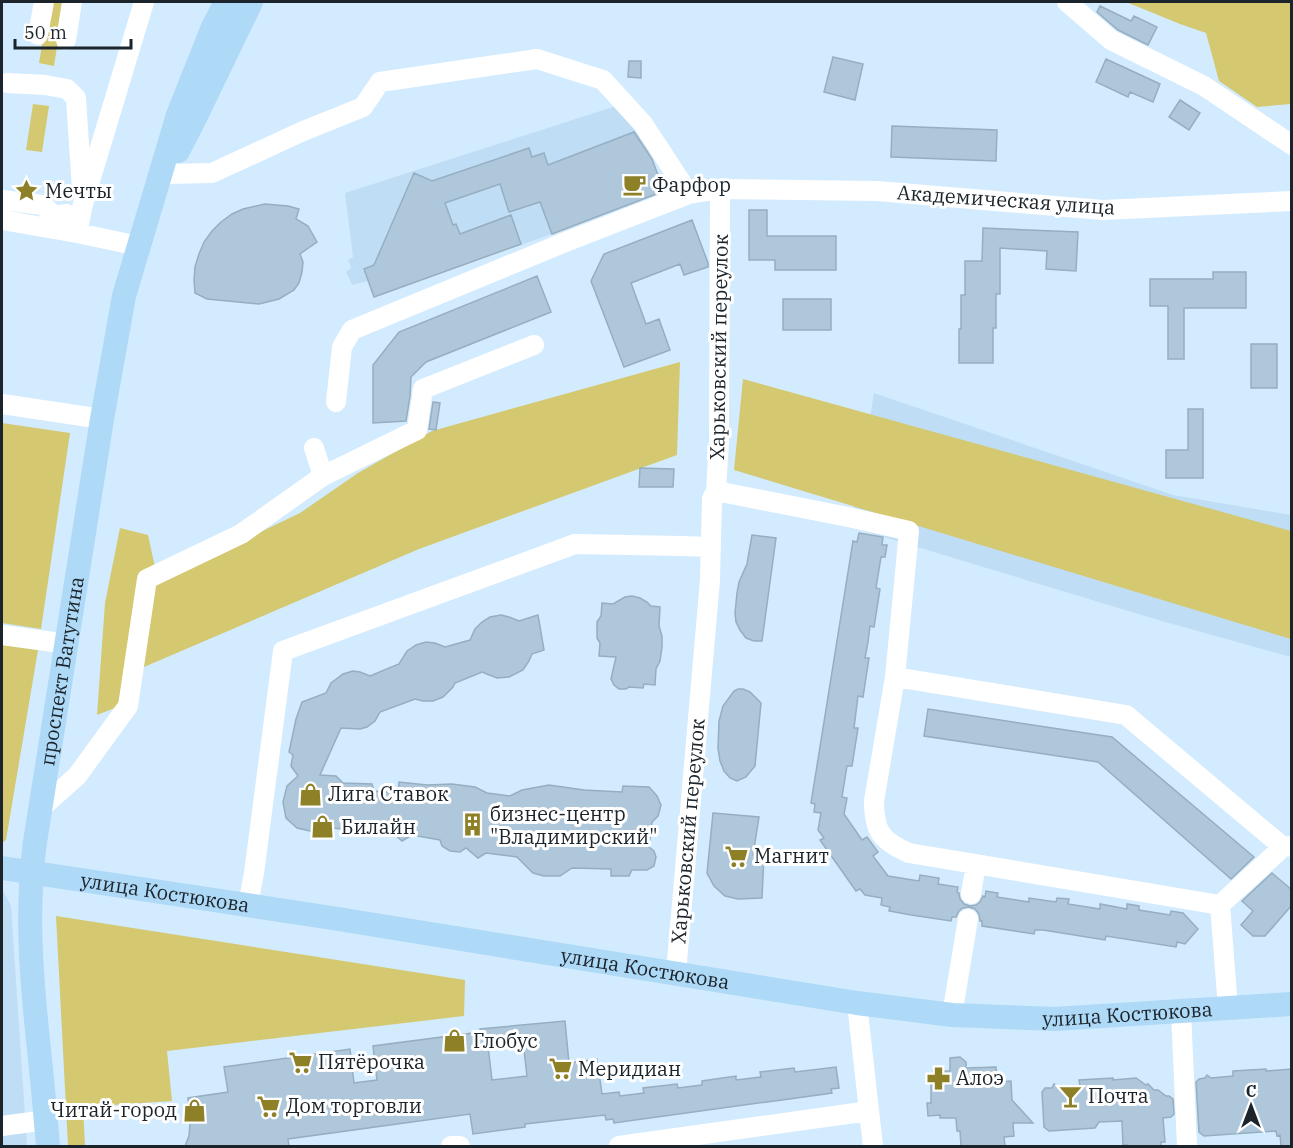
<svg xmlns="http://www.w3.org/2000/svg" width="1293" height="1148" font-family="'IBM Plex Serif',serif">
  <rect width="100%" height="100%" fill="#d3ebfe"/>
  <path fill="#bfdef6" d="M622,104L641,130L664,191L552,234L374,297L368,281L352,285L346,272L351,268L348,260L353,257L345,193Z
    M874,393L1173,495L1291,515V657L1158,620L851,527Z
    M2,889L6,896L11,906L27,1146H2Z"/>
  <path fill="#d4c870" d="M49,2H64L54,66L39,63Z
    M1126,2H1291V104L1257,107L1219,81L1206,33L1180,24Z
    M33,104L49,106L42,152L26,150Z
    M680,362L677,455L419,549L144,667L135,700L97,715L105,603L120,528L148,535L158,581L300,513L358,473L432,431Z
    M743,379L1291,531V639L734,470Z
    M2,423L70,433L41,629L2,623Z
    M2,644L38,650L6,840L2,843Z
    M56,916L465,980L464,1016L167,1051L172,1101L83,1107L85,1146H68Z"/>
  <path fill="#afc7da" stroke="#96aec0" stroke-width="1.5" fill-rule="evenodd" d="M1100,6L1131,21L1134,16L1157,27L1148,45L1118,30L1097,12Z
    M833,57L863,64L855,100L824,92Z
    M1106,59L1160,84L1153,102L1130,92L1128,97L1096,82Z
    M629,61H641V78L628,77Z
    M1180,100L1200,113L1189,130L1169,117Z
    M892,126L997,130L996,161L891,157Z
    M634,132L652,159L664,191L552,234L540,202L509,212L500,184L445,203L453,225L456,224L460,234L511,215L521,244L374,297L364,269L374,265L414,173L432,181L529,148L532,157L544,153L548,165Z
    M265,204L288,206L299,209L296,219L308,226L317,242L300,254L303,262L302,272L299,283L294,290L279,299L259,304L207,299L195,293L194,280L195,267L199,254L204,242L212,231L221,222L232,214L243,209Z
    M749,210H767V236H836V270H775V260H749Z
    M692,220L708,263V267L684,275L680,264L631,283L646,324L659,319L670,350L624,367L591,281L604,254Z
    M983,228L1078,232L1076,271L1046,269L1047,251L1000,248V294H996V328H993V363H959V329H961V295H965V261H982Z
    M1213,272H1246V308H1184V359H1168V306H1150V279H1213Z
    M537,276L551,312L426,362L411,377L410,396L406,421L373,423V365L399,332Z
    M783,299H831V330H783Z
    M1251,344H1277V388H1251Z
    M433,402L440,403L436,430L429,429Z
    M1188,409H1203V478H1166V450H1188Z
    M640,468L674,469L673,487H639Z
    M859,533L883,537L882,545H887L885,557H881L876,588L880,589L874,627L870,626L868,642L865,658H869L863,697L858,696L854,728H858L852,766H847L842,797L847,798L844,814L862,840L867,837L878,852L873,856L888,876L919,881L920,875L939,878L938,884L958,887L957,892L959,893L960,899L964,904L970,906L976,905L980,902L983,896L985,897L986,891L998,893L997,897L1029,902V898L1056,902L1057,898L1069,899L1068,904L1100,909V904L1127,909V904L1139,906V910L1170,915L1171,911L1183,913L1198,929L1185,944L1177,942L1176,947L1106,936L1105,940L1043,930H1035L1034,934L982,926V921H980L979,914L975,909L969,907L963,908L959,911L956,917H952L951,921L911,915L889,911L890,907L881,905L882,898L865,895L860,889L856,891L820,840L824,838L818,830L821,813L814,812L815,804L811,803L853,541L857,542Z
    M752,535L776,538L762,641H754L746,638L740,630L736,622L735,613L737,593L739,582L747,564Z
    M632,596L640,598L647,602L651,606L660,607L659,626L662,636V647L660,661L656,669L655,685L644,684L643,688L629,687L626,689H619L614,685L611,679L616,657L599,656L600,643L597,638V622L601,616L602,603L613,604L625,597Z
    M501,615L509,617L519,621L538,615L544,650L532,654L529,661L523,670L509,677L497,678L482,672L455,683L453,687L443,697L433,701H423L415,699L380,712L375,721L367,727L360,729L341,728L320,775L336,776L343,783L372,784L374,791L398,793L399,782L427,785L452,784L475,787L487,793L510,796L522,790L549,785L584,790L622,792L623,786L649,787L657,796L661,805L658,816L652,822L649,847L654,851L656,857L654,866L647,870H632L629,876H611V869L572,868L560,876H544L533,873L517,857L486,853L478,858L466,848L460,852L450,851L442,846L440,840L412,835L402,841L394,834L332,828L324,832L310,831L297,828L286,818L283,802L287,786L298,776L291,766L293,755L289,752L296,719L302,702L326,693L331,683L343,674L353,671L360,672L370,676L399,664L407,651L416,645L426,642L435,643L445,647L470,640L475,629L482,622L490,617Z
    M738,689H743L750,692L761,703L755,766L746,777L737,781L730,778L724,771L720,761L718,748L719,721L723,706L734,691Z
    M928,709L1112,737L1254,857L1231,879L1098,762L924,736Z
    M713,813L759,817L753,855H764L762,898L738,899L725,896L714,886L707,873Z
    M1272,873L1292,890V905L1265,936H1253L1241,925L1253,911L1242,901Z
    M565,1021L569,1063L597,1059L602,1094L619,1092L620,1096L644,1093L643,1088L677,1084L678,1088L702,1085V1081L736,1076V1080L761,1077L760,1072L794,1068L795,1072L836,1067L839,1088L831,1089L832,1093L614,1123L613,1119L606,1120L605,1115L525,1124V1127L473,1134L470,1114L288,1139L289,1146H185L189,1136L190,1124L188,1098L228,1092L224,1067L350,1049L354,1083L377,1080L373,1046L480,1032V1029ZM523,1042L527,1076L492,1080L488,1046Z
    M960,1057L966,1062V1068L996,1067L997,1082L1011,1081L1012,1100L1033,1123H1013L1014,1136L1004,1137L1005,1146H961L960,1131H957L956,1118H940V1115L928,1116L927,1103H931V1081H933V1071H950V1058Z
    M1266,1069V1071L1292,1069V1146H1281L1280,1135L1277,1136L1276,1131L1204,1136L1199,1132L1196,1082L1199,1079L1205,1078L1207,1075L1211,1078L1233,1076V1071Z
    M1113,1078V1080L1136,1078L1146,1085L1148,1084L1154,1090H1158L1166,1096H1169L1173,1099L1174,1114L1171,1117L1163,1118L1165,1142H1161V1146H1127V1145H1123L1122,1121L1099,1122L1095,1128L1049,1131L1044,1127L1042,1092L1045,1088H1052L1054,1084L1057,1087L1080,1086L1079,1080Z"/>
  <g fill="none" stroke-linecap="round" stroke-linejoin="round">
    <path stroke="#fff" stroke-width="20" d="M1067,2L1111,40L1204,86L1292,145
      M38,35L44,2
      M66,40L72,2
      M7,83L45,85L67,89L76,98L82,190
      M166,174L212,173L301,132L363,107L380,82L537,59L603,80L643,124L689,194
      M720,189L877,191L1103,210L1292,201
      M2,200L43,205L54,216L67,214
      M2,220L77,233L139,246
      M77,233L83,204L144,2
      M336,402L342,347L352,330L568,241L689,194L720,189L719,441L716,491L712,499L710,580L676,973
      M2,404L102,419
      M323,476L417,430L423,389L534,345
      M716,491L853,518L909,531L895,677L874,801C874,831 881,841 909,853L1220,905
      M2,635L68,644
      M895,677L1126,715L1283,847
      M41,808L77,776L128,706L147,579L241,534L323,476L314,448
      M971,894L976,864
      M248,905L254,873L283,651L575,544L682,546L711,547
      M1220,905L1228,1008
      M1220,905L1283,847L1292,846
      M1181,1011L1187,1146
      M952,1015L968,919
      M869,1111L873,1146
      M2,1126L46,1120
      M451,1146H460
      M619,1146L869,1111L857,1003"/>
    <g stroke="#aed9f7" stroke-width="24">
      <path d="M178,151L195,118L251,2"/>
      <path id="s1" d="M2,868L332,918L857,1003L952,1015L1055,1019L1292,1004"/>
      <path id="s2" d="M48,1146C45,1111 42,1076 38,1040C31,973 26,909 35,842L102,419L124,296L178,115L213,27L226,2"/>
    </g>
  </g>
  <defs>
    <symbol id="cafe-bare" viewBox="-9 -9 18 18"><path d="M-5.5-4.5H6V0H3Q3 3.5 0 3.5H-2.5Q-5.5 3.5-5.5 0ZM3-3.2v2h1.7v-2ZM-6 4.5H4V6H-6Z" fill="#8d8027" stroke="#fff" stroke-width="2.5" paint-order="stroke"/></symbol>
    <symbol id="sight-bare" viewBox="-9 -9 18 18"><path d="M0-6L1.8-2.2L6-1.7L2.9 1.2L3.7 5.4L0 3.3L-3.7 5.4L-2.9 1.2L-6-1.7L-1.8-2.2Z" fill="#8d8027" stroke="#fff" stroke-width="2.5" paint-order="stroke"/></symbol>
    <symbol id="shop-bare" viewBox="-9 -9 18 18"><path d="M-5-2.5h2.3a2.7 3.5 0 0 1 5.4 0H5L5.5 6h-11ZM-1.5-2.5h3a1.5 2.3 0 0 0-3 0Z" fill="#8d8027" stroke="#fff" stroke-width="2.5" paint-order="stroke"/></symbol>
    <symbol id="building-bare" viewBox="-9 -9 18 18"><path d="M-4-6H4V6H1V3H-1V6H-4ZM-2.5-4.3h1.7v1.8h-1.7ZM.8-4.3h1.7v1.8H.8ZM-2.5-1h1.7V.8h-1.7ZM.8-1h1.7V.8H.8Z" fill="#8d8027" stroke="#fff" stroke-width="2.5" paint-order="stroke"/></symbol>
    <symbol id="supermarket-bare" viewBox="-9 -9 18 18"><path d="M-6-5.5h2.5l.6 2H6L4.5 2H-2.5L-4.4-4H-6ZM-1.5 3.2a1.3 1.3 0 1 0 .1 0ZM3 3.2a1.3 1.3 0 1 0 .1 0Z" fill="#8d8027" stroke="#fff" stroke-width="2.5" paint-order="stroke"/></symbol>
    <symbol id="pharmacy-bare" viewBox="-9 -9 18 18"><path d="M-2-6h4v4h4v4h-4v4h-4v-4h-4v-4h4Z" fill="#8d8027" stroke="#fff" stroke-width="2.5" paint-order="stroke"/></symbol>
    <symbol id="bar-bare" viewBox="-9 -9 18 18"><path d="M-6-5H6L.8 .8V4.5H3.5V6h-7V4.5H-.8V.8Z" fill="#8d8027" stroke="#fff" stroke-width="2.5" paint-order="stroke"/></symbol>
  </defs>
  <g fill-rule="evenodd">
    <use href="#cafe-bare" x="618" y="168" width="33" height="33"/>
    <use href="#sight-bare" x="10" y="174" width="33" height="33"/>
    <use href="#shop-bare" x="294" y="778" width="33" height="33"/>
    <use href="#building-bare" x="456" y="808" width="33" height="33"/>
    <use href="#shop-bare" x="306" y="810" width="33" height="33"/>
    <use href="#supermarket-bare" x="720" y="840" width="33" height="33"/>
    <use href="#shop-bare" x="438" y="1024" width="33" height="33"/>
    <use href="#supermarket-bare" x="284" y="1046" width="33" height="33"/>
    <use href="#supermarket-bare" x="544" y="1052" width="33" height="33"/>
    <use href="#pharmacy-bare" x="922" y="1062" width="33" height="33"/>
    <use href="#bar-bare" x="1054" y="1080" width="33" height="33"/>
    <use href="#supermarket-bare" x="252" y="1090" width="33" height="33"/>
    <use href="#shop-bare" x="178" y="1094" width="33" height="33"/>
  </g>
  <g text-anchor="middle" stroke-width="6" stroke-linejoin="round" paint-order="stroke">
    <g font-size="20" fill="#1b242b" stroke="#fff" text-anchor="start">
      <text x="652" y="192">Фарфор</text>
      <text x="45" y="198">Мечты</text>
      <text x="328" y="801">Лига Ставок</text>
      <text x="490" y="821">бизнес-центр<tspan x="490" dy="23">"Владимирский"</tspan></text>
      <text x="341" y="834">Билайн</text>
      <text x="754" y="863">Магнит</text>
      <text x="473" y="1048">Глобус</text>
      <text x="318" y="1069">Пятёрочка</text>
      <text x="578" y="1076">Меридиан</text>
      <text x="956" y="1085">Алоэ</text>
      <text x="1088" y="1103">Почта</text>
      <text x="286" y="1113">Дом торговли</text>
      <text x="177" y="1117" text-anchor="end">Читай-город</text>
    </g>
    <g font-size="20" fill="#1b242b" stroke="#fff">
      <text transform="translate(1006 200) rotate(4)" y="7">Академическая улица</text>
      <text transform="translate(719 347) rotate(-89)" y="7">Харьковский переулок</text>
      <text dy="7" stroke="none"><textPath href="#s2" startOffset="478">проспект Ватутина</textPath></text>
      <text transform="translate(688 831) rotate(-85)" y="7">Харьковский переулок</text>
      <text dy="7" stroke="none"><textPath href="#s1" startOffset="165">улица Костюкова</textPath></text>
      <text dy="7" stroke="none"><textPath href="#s1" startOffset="651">улица Костюкова</textPath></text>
      <text dy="7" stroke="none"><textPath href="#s1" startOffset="1137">улица Костюкова</textPath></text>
    </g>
  </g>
  <rect width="1293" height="1148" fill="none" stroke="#1b242b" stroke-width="6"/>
  <g transform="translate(1251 1106)" stroke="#ffffff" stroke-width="4.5" paint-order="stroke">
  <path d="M0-4.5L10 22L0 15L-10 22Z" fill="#1b242b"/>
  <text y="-9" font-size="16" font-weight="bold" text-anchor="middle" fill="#1b242b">С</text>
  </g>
  <path d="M15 39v9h116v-9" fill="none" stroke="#1b242b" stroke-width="3"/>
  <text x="24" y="39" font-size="18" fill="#1b242b" stroke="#ffffff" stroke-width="4.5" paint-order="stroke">50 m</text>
</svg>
